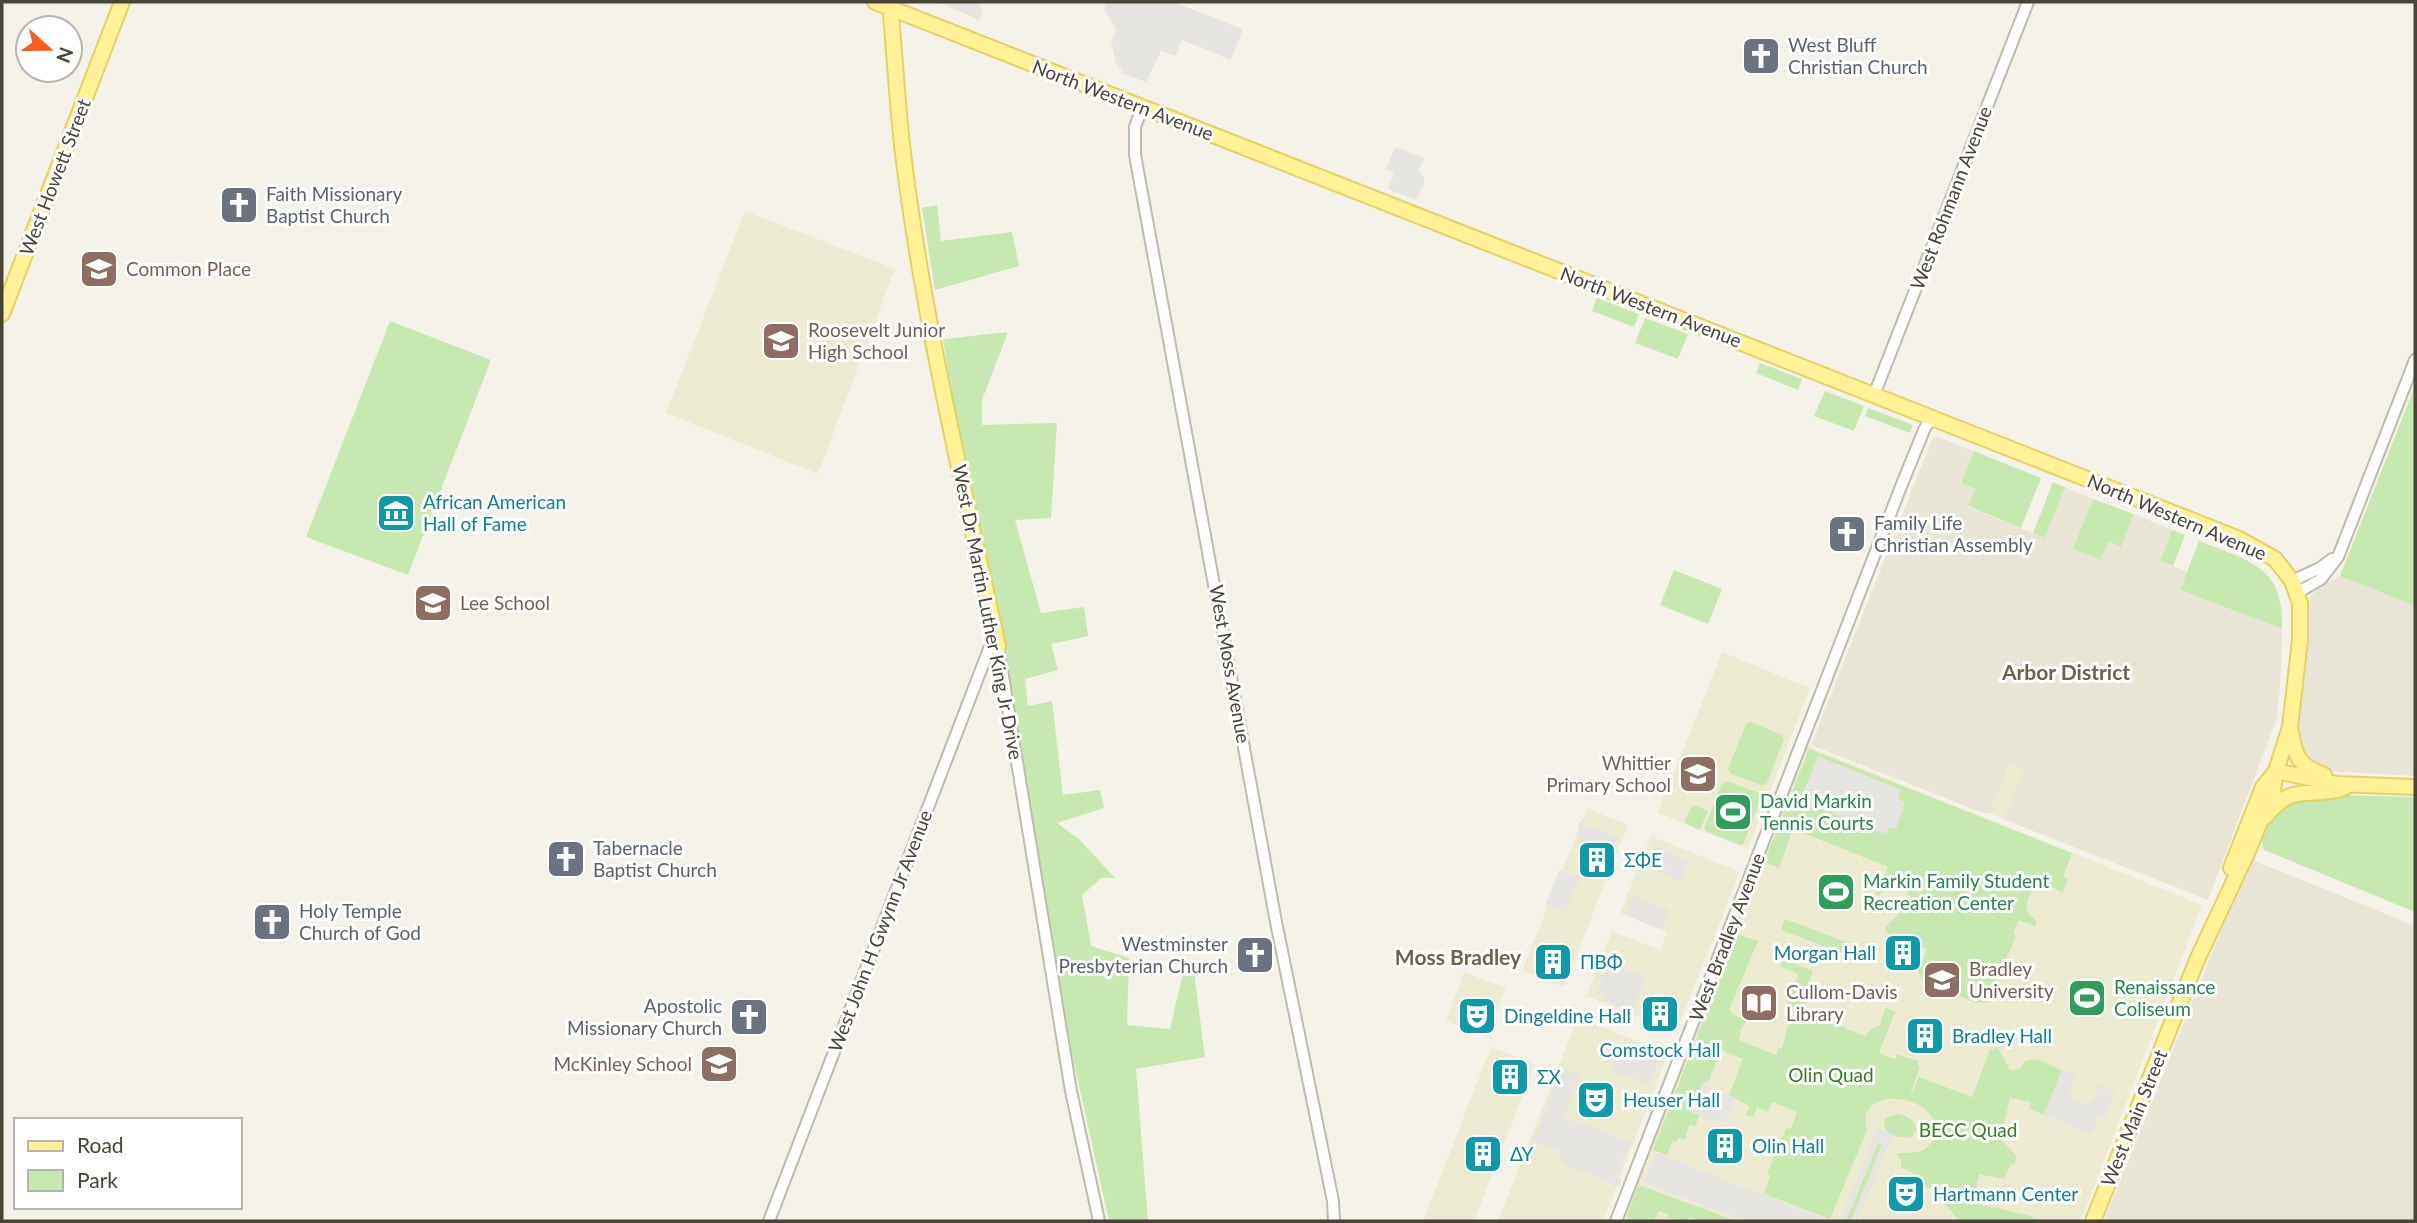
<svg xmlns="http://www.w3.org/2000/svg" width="2417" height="1223" font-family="Lato,sans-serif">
  <rect width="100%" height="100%" fill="#f4f2e8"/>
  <path fill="#e8e5d6" d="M1933,437H1938L1974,451L1961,483L1975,489L1968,507L2045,538L2065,487L2093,499L2074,549L2108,542L2121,547L2134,514L2172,530L2160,561L2187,572L2180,590L2282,629L2281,668L2277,718L2208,900L2003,819L2023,770L2009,765L1990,813H1983L1811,745Z
    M2340,576L2415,606V776L2326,771L2310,765L2295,737L2310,597L2319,587Z
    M2250,859L2415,926V1221H2104Z"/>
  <path fill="#edead2" d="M745,211L895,269L818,474L666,413Z
    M1722,652L1810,688L1748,849L1658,813Z
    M1802,744L2202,905L2081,1221H1616Z
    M2009,765L2023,770L2003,819L1990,813Z
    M1587,808L1628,825L1564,987L1522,971Z
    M1651,836L1740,872L1676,1032L1586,996L1612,931L1660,950L1667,932L1620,913Z
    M1464,972L1506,988L1487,1037L1446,1021Z
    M1578,1017L1668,1054L1603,1221H1498Z
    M1491,1047L1535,1064L1474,1221H1423Z"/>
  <path fill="#c7e9b1" d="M937,205L941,241L1012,232L1019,266L935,290L922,208Z
    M1597,298L1639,314L1634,327L1592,311Z
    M1645,318L1688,334L1678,359L1635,343Z
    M390,321L491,360L408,575L306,537Z
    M1008,332L982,400V425L1057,423L1051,518L1015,520L1041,613L1084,607L1088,636L1051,644L1058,670L1025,679L1028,706L1052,701L1063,795L1100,790L1104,808L1057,823L1079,839L1115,878H1101L1082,895L1091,946L1129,958L1127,1025L1170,1029L1184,969L1194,972L1205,1057L1136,1069L1148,1221H1109L1051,959L1020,735L964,469L943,339Z
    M1760,363L1802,379L1798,390L1756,373Z
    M2415,386V606L2340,576Z
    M1825,391L1864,406L1854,431L1814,416Z
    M1868,408L1913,425L1910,433L1865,416Z
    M1974,451L2041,478L2021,528L1968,506L1975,489L1961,483Z
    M2053,482L2065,487L2045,538L2033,533Z
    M2093,499L2134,514L2121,547L2108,542L2101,560L2073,549Z
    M2172,530L2185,535L2173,566L2160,561Z
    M2199,541C2249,561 2285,566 2282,629L2180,590Z
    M1674,570L1722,589L1708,624L1660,605Z
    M1751,722L1782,735L1784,739L1767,783L1763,786L1731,774L1728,769L1746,724Z
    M1809,749L2072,853L2063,877L2068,880L2062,893C2043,878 2025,887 2027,912L2037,922L2035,926L2019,920L2013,934L2016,936L1987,1003L1974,1002L1956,995L1958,989L1949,986L1946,992L1927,985L1918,972L1927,949L1888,934L1885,927L1913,901L1898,878L1878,896L1874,894L1881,886L1888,867L1793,829L1779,868L1764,862Z
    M1728,781L1759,793L1761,797L1744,843L1740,845L1707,832L1704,828L1722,783Z
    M2304,794L2415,797V912L2264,850L2261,840L2274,813Z
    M1694,805L1708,811L1700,830L1684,823L1691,807Z
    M1785,919L1848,943L1844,954L1781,930Z
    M1737,934L1758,941L1729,1010L1734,1015L1747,1020L1739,1032L1741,1033L1739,1040L1776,1055L1779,1048L1782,1049L1788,1025H1790L1793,1018L1789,1016L1790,1013L1784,1011L1798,974L1780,966L1783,960L1813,971L1805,993L1815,997L1814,1001L1808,999L1804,1009L1810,1012L1809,1014L1865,1036L1871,1029L1879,1026L1886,1008L1895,1012L1879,1053L1895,1059L1897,1054L1918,1061L1917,1064L1920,1066L1909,1100L1919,1077L1972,1097L1990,1049L1998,1048L2010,1070L2020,1069L2025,1061L2036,1059L2062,1070L2044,1115L2029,1108L2030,1102L2010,1098L2001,1136L2002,1140L2017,1157L2014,1165L2011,1164L2004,1179L1979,1174L1973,1203L2027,1215L2044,1221H1958C1953,1208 1939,1205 1936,1190L1918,1185L1921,1176L1901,1168V1161L1896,1154C1904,1152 1916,1154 1923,1150C1929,1147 1934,1140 1935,1133C1940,1092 1853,1084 1867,1130L1830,1219L1764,1194L1770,1176L1767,1174L1786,1128L1791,1129L1797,1112L1772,1102L1768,1112L1757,1107L1753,1117L1746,1115L1749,1106L1729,1095L1743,1059L1721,1050L1709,1080L1701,1085L1691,1111L1699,1115L1695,1127L1690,1125L1684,1140L1678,1138L1676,1142L1672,1141L1667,1155L1653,1150Z
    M1897,1114C1907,1115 1916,1120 1916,1131L1912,1137C1899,1140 1881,1134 1885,1118Z
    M1878,1143L1882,1145L1851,1221H1846Z
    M1642,1186L1736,1221H1699L1690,1217L1687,1221L1667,1218L1668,1214L1659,1211L1654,1221H1625L1637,1188Z"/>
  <path fill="#e5e4e0" d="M939,2H977L983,11L979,20Z
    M1107,2H1173L1243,29L1231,60L1182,40L1176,56L1161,51L1146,82L1124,74L1116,63L1111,41L1116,29L1104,9Z
    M1395,147L1424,158L1419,170L1424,179V184L1416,200L1388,189L1394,172L1386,169Z
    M1818,756L1901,790L1898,799L1905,802L1896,829L1889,827L1886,834L1809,804L1804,791Z
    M1579,822L1617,838L1615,845L1611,844L1608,849L1577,837Z
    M1654,846L1689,860L1681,881L1646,866Z
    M1559,870L1580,878L1565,912L1546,904Z
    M1633,895L1669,910L1661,930L1626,915Z
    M1614,964L1646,977L1632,1012L1605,1001L1603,993H1596L1606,969Z
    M1624,1042L1660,1056L1649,1085L1612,1071Z
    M1562,1067L1580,1074L1565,1115H1560L1630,1142L1616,1177L1622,1180L1619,1187L1567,1165L1562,1160L1560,1152L1533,1141Z
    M2062,1070L2076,1075L2070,1092L2072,1098L2087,1104L2093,1100L2099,1084L2115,1091L2105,1118L2099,1116L2092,1134L2044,1115Z
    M1701,1085L1735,1098L1726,1122L1721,1120L1720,1123L1690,1112Z
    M1877,1128L1893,1135L1857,1221H1851L1882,1145L1881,1143H1878L1846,1221H1840Z
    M1656,1153L1827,1220L1826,1221H1745L1651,1185L1644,1182Z"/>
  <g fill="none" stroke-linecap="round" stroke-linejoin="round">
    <defs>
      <path id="minor" d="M1142,108L1135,127V155L1276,922L1333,1201L1334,1221
        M1874,395L2028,2
        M2292,581L2320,568L2332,559
        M2297,593L2321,579L2338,557L2415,360
        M769,1221L989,649L998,646L1071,1091L1099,1221
        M1616,1221L1902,484L1924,430L1931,418"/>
      <path id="major" d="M875,2L2237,538L2275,559L2292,581L2300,603V640L2290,727L2276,771L2273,790L2248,851L2197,960L2093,1221
        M890,2C894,49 897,97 902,145C922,314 962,480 998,646
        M2,314L122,2
        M2291,731C2295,757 2299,766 2324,775
        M2276,771L2337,784L2415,787
        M2265,817C2294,780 2309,800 2344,788
        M2231,868L2263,787L2275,772"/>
    </defs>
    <use href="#minor" stroke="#c0bcaa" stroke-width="14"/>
    <use href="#major" stroke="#e5d265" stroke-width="18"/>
    <use href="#minor" stroke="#fff" stroke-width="10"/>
    <use href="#major" stroke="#fff196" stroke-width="14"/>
  </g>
  <defs>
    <symbol id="church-square" viewBox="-11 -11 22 22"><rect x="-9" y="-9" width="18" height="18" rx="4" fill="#6b7280" stroke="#fff"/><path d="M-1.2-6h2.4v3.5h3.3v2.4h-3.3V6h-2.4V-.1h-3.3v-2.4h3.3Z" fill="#fff"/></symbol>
    <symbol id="school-square" viewBox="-11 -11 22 22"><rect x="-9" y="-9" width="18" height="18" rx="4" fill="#8d6e63" stroke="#fff"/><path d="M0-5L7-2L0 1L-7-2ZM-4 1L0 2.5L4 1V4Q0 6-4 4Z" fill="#fff"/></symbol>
    <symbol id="museum-square" viewBox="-11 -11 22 22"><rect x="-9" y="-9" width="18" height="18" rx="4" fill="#0f9aa8" stroke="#fff"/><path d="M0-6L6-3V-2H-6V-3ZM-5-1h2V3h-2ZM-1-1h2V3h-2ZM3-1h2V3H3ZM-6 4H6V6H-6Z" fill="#fff"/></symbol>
    <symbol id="stadium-square" viewBox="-11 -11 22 22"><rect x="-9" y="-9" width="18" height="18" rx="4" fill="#2e9e5b" stroke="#fff"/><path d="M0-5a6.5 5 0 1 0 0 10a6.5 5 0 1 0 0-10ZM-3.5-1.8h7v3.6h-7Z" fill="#fff"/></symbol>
    <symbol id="building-square" viewBox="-11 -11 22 22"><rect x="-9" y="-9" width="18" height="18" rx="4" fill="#0f9aa8" stroke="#fff"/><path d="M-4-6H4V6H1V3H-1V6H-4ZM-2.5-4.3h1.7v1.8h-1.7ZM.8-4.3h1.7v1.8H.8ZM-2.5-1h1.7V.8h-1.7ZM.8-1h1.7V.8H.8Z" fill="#fff"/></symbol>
    <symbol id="university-square" viewBox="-11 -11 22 22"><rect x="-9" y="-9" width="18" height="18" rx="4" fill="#8d6e63" stroke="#fff"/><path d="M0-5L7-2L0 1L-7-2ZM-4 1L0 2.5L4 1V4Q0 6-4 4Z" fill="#fff"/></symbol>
    <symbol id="library-square" viewBox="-11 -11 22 22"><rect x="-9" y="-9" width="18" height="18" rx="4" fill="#8d6e63" stroke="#fff"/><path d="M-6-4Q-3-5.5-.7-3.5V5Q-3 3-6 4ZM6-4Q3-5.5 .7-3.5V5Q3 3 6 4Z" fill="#fff"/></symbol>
    <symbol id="theatre-square" viewBox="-11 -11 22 22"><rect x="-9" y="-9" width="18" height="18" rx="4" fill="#0f9aa8" stroke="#fff"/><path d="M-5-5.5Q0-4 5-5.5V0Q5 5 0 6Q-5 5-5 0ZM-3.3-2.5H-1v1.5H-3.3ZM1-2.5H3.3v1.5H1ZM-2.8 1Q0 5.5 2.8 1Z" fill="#fff"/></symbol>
  </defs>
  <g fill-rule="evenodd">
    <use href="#church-square" x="1739" y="34" width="44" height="44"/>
    <use href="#church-square" x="217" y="183" width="44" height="44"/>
    <use href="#school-square" x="77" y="247" width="44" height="44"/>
    <use href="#school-square" x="759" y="319" width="44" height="44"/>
    <use href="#museum-square" x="374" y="491" width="44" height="44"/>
    <use href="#church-square" x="1825" y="512" width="44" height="44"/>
    <use href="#school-square" x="411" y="581" width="44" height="44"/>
    <use href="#school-square" x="1676" y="752" width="44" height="44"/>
    <use href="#stadium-square" x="1711" y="790" width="44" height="44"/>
    <use href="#church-square" x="544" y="837" width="44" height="44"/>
    <use href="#building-square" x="1575" y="838" width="44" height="44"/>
    <use href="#stadium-square" x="1814" y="870" width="44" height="44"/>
    <use href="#church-square" x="250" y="900" width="44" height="44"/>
    <use href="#building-square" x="1881" y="931" width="44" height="44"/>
    <use href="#church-square" x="1233" y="933" width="44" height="44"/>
    <use href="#building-square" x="1531" y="940" width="44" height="44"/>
    <use href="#university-square" x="1920" y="958" width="44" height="44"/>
    <use href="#stadium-square" x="2065" y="976" width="44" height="44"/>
    <use href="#library-square" x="1737" y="981" width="44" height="44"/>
    <use href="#building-square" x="1638" y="992" width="44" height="44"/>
    <use href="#theatre-square" x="1455" y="994" width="44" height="44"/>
    <use href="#church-square" x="727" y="995" width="44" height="44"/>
    <use href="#building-square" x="1903" y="1014" width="44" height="44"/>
    <use href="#school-square" x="697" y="1042" width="44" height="44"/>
    <use href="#building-square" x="1488" y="1055" width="44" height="44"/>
    <use href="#theatre-square" x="1574" y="1078" width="44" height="44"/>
    <use href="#building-square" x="1703" y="1124" width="44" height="44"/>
    <use href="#building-square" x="1461" y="1132" width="44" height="44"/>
    <use href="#theatre-square" x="1884" y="1172" width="44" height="44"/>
  </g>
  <g text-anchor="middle" stroke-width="6" stroke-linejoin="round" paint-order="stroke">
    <g font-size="19" fill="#5b616d" stroke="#fff" text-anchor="start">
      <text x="1788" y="52">West Bluff<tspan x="1788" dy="22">Christian Church</tspan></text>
      <text x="266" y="201">Faith Missionary<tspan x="266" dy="22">Baptist Church</tspan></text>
      <text x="1874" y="530">Family Life<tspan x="1874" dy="22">Christian Assembly</tspan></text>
      <text x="593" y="855">Tabernacle<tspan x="593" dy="22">Baptist Church</tspan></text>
      <text x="299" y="918">Holy Temple<tspan x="299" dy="22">Church of God</tspan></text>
      <text x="1228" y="951" text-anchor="end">Westminster<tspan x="1228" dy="22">Presbyterian Church</tspan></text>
      <text x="722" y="1013" text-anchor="end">Apostolic<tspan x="722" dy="22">Missionary Church</tspan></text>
    </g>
    <g font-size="19" fill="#484437" stroke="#fff">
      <text transform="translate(1123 100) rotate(21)" y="7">North Western Avenue</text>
      <text transform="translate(55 177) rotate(-69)" y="7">West Howett Street</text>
      <text transform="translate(1951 198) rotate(-69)" y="7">West Rohmann Avenue</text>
      <text transform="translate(1651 307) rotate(21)" y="7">North Western Avenue</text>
      <text transform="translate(2177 517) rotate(23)" y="7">North Western Avenue</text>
      <text transform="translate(988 612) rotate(79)" y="7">West Dr Martin Luther King Jr Drive</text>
      <text transform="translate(1230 664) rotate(80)" y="7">West Moss Avenue</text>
      <text transform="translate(880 931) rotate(-69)" y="7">West John H Gwynn Jr Avenue</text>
      <text transform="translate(1727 937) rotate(-69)" y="7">West Bradley Avenue</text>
      <text transform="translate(2134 1118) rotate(-68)" y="7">West Main Street</text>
    </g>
    <g font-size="19" fill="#785e54" stroke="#fff" text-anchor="start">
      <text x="126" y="276">Common Place</text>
      <text x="808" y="337">Roosevelt Junior<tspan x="808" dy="22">High School</tspan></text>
      <text x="460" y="610">Lee School</text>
      <text x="1671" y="770" text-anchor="end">Whittier<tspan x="1671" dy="22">Primary School</tspan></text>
      <text x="1969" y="976">Bradley<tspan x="1969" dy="22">University</tspan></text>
      <text x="1786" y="999">Cullom-Davis<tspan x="1786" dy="22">Library</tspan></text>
      <text x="692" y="1071" text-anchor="end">McKinley School</text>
    </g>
    <g font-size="19" fill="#0d838f" stroke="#fff" text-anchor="start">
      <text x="423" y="509">African American<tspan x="423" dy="22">Hall of Fame</tspan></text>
      <text x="1624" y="867">ΣΦΕ</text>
      <text x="1876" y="960" text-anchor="end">Morgan Hall</text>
      <text x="1580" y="969">ΠΒΦ</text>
      <text x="1504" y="1023">Dingeldine Hall</text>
      <text x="1952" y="1043">Bradley Hall</text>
      <text x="1660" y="1057" text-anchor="middle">Comstock Hall</text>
      <text x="1537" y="1084">ΣΧ</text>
      <text x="1623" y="1107">Heuser Hall</text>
      <text x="1752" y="1153">Olin Hall</text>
      <text x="1510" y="1161">ΔΥ</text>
      <text x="1933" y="1201">Hartmann Center</text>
    </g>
    <g font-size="19" fill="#27864d" stroke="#fff" text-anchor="start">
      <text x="1760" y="808">David Markin<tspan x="1760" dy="22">Tennis Courts</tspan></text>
      <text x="1863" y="888">Markin Family Student<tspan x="1863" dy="22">Recreation Center</tspan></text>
      <text x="2114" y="994">Renaissance<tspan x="2114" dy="22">Coliseum</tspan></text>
    </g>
    <g font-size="19" fill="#3b7b28" stroke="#fff">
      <text x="1831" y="1082">Olin Quad</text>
      <text x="1968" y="1137">BECC Quad</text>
    </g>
    <g font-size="21" font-weight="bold" fill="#6b634e" stroke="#fff">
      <text x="2066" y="680">Arbor District</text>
      <text x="1458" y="965">Moss Bradley</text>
    </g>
  </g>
  <rect width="2417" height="1223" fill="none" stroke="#484437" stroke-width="7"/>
  <rect x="14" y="1118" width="228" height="91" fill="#ffffff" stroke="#b6b4af" stroke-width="2"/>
  <rect x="28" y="1141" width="35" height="10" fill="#fff196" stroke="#b6b4af" stroke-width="2"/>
  <text x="77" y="1153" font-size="21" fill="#484437">Road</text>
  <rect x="28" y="1170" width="35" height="21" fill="#c7e9b1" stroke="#b6b4af" stroke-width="2"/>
  <text x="77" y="1188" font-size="21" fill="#484437">Park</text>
  <g transform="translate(49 49) rotate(111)"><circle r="33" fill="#ffffff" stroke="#b6b4af" stroke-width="2"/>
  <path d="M0-5L12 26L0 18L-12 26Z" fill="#fc5c17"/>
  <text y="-10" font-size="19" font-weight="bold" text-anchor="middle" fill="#484437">N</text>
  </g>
</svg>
